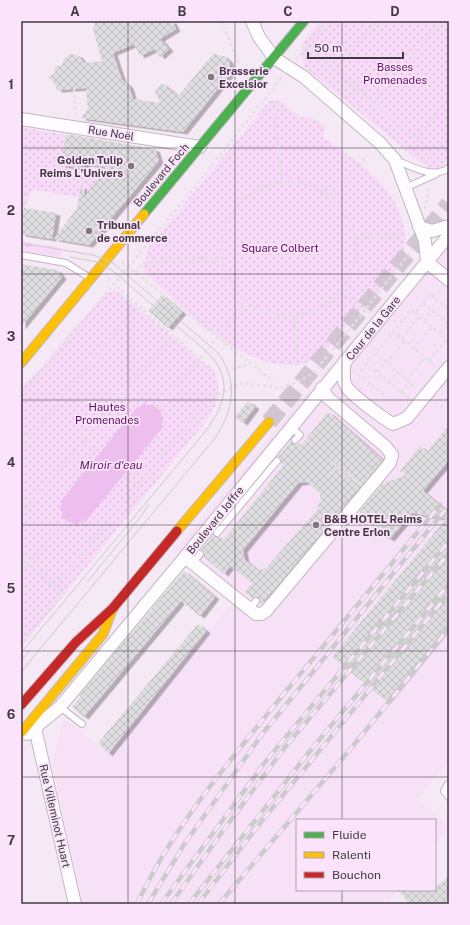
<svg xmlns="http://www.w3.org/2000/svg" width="470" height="925" font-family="'Public Sans',sans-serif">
  <defs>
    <pattern id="grass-tufts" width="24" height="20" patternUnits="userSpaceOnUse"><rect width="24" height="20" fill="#f7d9f8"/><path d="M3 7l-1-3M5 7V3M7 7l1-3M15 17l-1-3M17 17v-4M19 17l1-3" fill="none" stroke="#d5bbd6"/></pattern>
    <pattern id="park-dots" width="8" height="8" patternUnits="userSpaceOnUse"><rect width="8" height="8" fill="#f7d9f8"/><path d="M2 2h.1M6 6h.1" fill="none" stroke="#d5bbd6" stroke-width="1.8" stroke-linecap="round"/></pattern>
    <pattern id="building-cross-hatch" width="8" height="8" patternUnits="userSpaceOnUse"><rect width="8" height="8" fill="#dedde0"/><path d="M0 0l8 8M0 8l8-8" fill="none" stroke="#c0bec1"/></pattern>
    <filter id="shadow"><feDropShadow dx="4.5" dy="2.5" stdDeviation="0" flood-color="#0004"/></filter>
  </defs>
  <rect width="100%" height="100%" fill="#f6e9f6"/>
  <path fill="#f6e1f7" d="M434,241L449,253V760L417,800L449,827L435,845V820H297V890H398L387,904H83L52,765L64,718L108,754L233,602L173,553Z"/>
  <path fill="url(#grass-tufts)" d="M21,241L62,248L60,257L21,250Z"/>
  <path fill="url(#park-dots)" d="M320,21H449V163C439,175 430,169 420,162L305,67C296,45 306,37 320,21Z
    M278,100L301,117C311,117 319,121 326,128L323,137C354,160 394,183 403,224C406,235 405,248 405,259L321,356C262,393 182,308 143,270L148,248L269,101Z
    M21,127L66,135L79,168L82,166L83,164L91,165L90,170L97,179L84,198L36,190L31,193L25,207L21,205Z
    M113,290L118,291L214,372C222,388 219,402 210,416L21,647V390L100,299Z"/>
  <path fill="#edbeee" d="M144,403L151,406L152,404L162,412L160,414L164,418L161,425L163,427L85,522L82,520L77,525L72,522L70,523L61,516L63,514L59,509L62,503L60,502L138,406L140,407Z"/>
  <path fill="url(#building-cross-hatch)" fill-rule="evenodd" filter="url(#shadow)" d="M96,21H172L176,29L160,39L169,49L160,57L155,49L140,56L134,44L113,53L122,80L129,86L133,99L160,103L155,91L162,83L178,96L214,53L217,55L224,56L229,61L230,67L233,70L183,132L81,118L88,109L86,88L57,90L56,86L49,77L55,73V66L62,65L64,59L70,54L78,55L84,63L102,61L93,29Z
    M66,134L155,149L159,161L89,245L54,239L77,208L81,185L85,196L105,167L87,164L78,168L61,165Z
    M24,208L56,213L52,239L21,234V213Z
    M21,264L57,270L62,277L21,327Z
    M162,295L182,312L168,328L148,311Z
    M248,401L255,407L243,423L235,417Z
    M328,412L383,460L261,605L259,597L252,598L245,592L252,583L230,566L224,574L204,557V553L201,550L213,535L224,539L283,466L281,464V459L278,457L291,441L293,444L298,443L301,445ZM307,482L320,493L321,502L317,506L319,508L265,569H256L245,560L243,550L298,483Z
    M449,425V460L423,491L449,513V624L386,701L332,657L446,519L412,513L390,539L385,536V537L362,518L360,511L382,484L406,475L400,471L420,446L427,452Z
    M184,571L215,597L200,616L181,601L84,717L72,707L81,696L79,695Z
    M198,624L206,631L108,754L98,743Z
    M449,876V904H409L398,890H435V887Z"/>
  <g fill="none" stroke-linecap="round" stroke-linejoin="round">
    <path stroke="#d2c6d2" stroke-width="17" stroke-dasharray="17 8" stroke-linecap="butt" d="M269,422L449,204"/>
    <defs>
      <path id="lane" d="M396,160C413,167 432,179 449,168
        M405,188L436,174
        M21,255L66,263L90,278
        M290,427L300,435L295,440
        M217,533L277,461
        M193,563L200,554
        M250,608L256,601
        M60,707L82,724
        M448,784L444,791L449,797"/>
      <path id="street" d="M252,21L259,37L274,58L304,77L380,143L395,160L425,241L427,262
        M21,119L200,147
        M419,227L432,231L449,226
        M427,262L449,280
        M345,361C344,369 342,379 346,386C351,395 384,419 393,424L407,418L449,367
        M185,557L256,614H261L266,611L390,463L392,455L386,447L327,397L322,388
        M35,728L75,904
        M27,734L60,707L185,557L449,235"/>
      <path id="fast" d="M144,214L304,21"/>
      <path id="slow" d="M21,363L144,214
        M177,531L269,422
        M21,733L103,634L112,610"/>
      <path id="jam" d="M21,705L76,642L113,608L177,531"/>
    </defs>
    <use href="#lane" stroke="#c2b8c2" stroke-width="8"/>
    <use href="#street" stroke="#c2b8c2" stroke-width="14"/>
    <use href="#fast" stroke="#c2b8c2" stroke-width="11"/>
    <use href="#slow" stroke="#c2b8c2" stroke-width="11"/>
    <use href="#jam" stroke="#c2b8c2" stroke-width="11"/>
    <path stroke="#e3dfe3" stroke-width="2.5" stroke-dasharray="3 3" stroke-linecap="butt" d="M221,21L239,64
      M307,47L433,153
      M296,60L327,21
      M335,70L377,21
      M74,89L76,115
      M273,101L282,182
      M375,102L441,21
      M416,138L449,98
      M427,164V161L449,134
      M222 249a67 67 0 1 1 134 0a67 67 0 1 1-134 0Z
      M330,196L368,155
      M425,209L429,187
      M355,240L410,234
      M122,262L273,381
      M135,272L144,263L222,257
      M108,279L217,374
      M340,291L370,313
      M423,303L449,325
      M415,313L449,341
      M294,315L297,368
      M443,320L449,312
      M424,321L432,310
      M393,331L435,366
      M440,333L448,324
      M402,339L419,316
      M414,349L432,327
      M375,353L416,388
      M429,361L447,339
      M387,363L404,341
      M366,364L359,375L388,398
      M232,369L248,364
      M377,372L384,362
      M407,380L425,358
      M389,382L397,372
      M401,392L409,382
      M21,396L194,188L283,76
      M409,398L366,364L411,310L415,313L430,294L449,309
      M435,402L443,407
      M158,408L200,359L246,301
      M306,440L358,483
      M84,442L99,454
      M21,448L138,305
      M123,475L137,486
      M329,476L338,466
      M21,514L173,336
      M356,519L372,533L375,543
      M21,558L64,593L21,645
      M21,573L66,520
      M55,586L205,404L217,394L243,383L281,388L299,381L312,374L346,334L413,249L412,247"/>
    <use href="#lane" stroke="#fefcfe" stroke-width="6"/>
    <use href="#street" stroke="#fefcfe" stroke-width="12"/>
    <use href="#fast" stroke="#4caf50" stroke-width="9"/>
    <use href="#slow" stroke="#ffc107" stroke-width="9"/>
    <use href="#jam" stroke="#c62828" stroke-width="9"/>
    <path stroke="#cccacc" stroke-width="1" d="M21,243L93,255L113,263L217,352C239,379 234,410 215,438L21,672
      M88,581L142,515L149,504
      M21,653L205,432C226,404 234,377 206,351L113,271L97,262L70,257
      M21,661L30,650"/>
    <defs>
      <path id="rail" d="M137,904C172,829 226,765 278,701C332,636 386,571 440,505
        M148,904L185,843L263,733L445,510
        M161,904L266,761L449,541
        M171,904L222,832L286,746L449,553
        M189,904L310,751L449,584
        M198,904L261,822L449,593
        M219,904L353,746L449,628"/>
    </defs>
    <use href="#rail" stroke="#cccacc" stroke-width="4.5"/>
    <use href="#rail" stroke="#fbe4fb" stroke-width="3" stroke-dasharray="9" stroke-linecap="butt"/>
  </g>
  <path fill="none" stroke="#413942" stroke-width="1" stroke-opacity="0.55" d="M128,21V904M235,21V904M342,21V820M21,148H449M21,274H449M21,400H449M21,525H449M21,651H449M21,777H449M342,890V904"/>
  <g fill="#807781" stroke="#fbe4fb" stroke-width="1.5">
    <circle cx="211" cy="77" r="4"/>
    <circle cx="131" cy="166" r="4"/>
    <circle cx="89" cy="231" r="4"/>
    <circle cx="316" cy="525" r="4"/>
  </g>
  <g text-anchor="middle" stroke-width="3.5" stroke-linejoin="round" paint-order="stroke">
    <g font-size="11" fill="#5a125f" stroke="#fbe4fb">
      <text x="395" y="71">Basses<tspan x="395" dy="13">Promenades</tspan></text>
      <text x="280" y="252">Square Colbert</text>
      <text x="107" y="411">Hautes<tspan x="107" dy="13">Promenades</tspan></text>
    </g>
    <g font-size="11" font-weight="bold" fill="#413942" stroke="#fbe4fb" text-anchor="start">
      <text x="219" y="75">Brasserie<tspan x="219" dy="13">Excelsior</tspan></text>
      <text x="123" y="164" text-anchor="end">Golden Tulip<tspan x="123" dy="13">Reims L'Univers</tspan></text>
      <text x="97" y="229">Tribunal<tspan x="97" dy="13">de commerce</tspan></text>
      <text x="324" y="523">B&amp;B HOTEL Reims<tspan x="324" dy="13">Centre Erlon</tspan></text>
    </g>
    <g font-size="11" fill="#413942" stroke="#fbe4fb">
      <text transform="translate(111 133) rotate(9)" y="4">Rue Noël</text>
      <text transform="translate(161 175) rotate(-50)" y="4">Boulevard Foch</text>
      <text transform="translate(373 328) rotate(-51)" y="4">Cour de la Gare</text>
      <text transform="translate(215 520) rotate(-51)" y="4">Boulevard Joffre</text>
      <text transform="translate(55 816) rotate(77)" y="4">Rue Villeminot Huart</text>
    </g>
    <g font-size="12" font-style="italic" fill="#641e68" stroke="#fbe4fb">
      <text x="111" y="469">Miroir d'eau</text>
    </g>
  </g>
  <rect width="470" height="925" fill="none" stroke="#fbe4fb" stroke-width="44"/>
  <rect x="296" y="819" width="140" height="72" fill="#fbe4fb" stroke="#b1a0b1"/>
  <rect x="304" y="832" width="20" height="6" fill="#4caf50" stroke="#b1a0b1"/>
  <text x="332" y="839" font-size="12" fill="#413942">Fluide</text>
  <rect x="304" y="852" width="20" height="6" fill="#ffc107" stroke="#b1a0b1"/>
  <text x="332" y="859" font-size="12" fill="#413942">Ralenti</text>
  <rect x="304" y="872" width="20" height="6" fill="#c62828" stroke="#b1a0b1"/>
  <text x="332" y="879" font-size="12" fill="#413942">Bouchon</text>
  <path d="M308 52v6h95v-6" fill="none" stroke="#413942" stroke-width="2"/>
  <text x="314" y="52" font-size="12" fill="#413942" stroke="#fbe4fb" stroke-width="3" paint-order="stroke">50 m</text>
  <rect x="22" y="22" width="426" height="881" fill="none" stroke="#413942" stroke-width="1.5"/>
  <g font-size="13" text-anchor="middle" font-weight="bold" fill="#413942">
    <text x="75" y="16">A</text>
    <text x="182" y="16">B</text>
    <text x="288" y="16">C</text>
    <text x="395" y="16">D</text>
    <text x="11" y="89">1</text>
    <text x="11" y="215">2</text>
    <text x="11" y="341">3</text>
    <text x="11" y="467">4</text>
    <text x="11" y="593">5</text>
    <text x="11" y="719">6</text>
    <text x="11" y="845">7</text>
  </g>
</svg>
